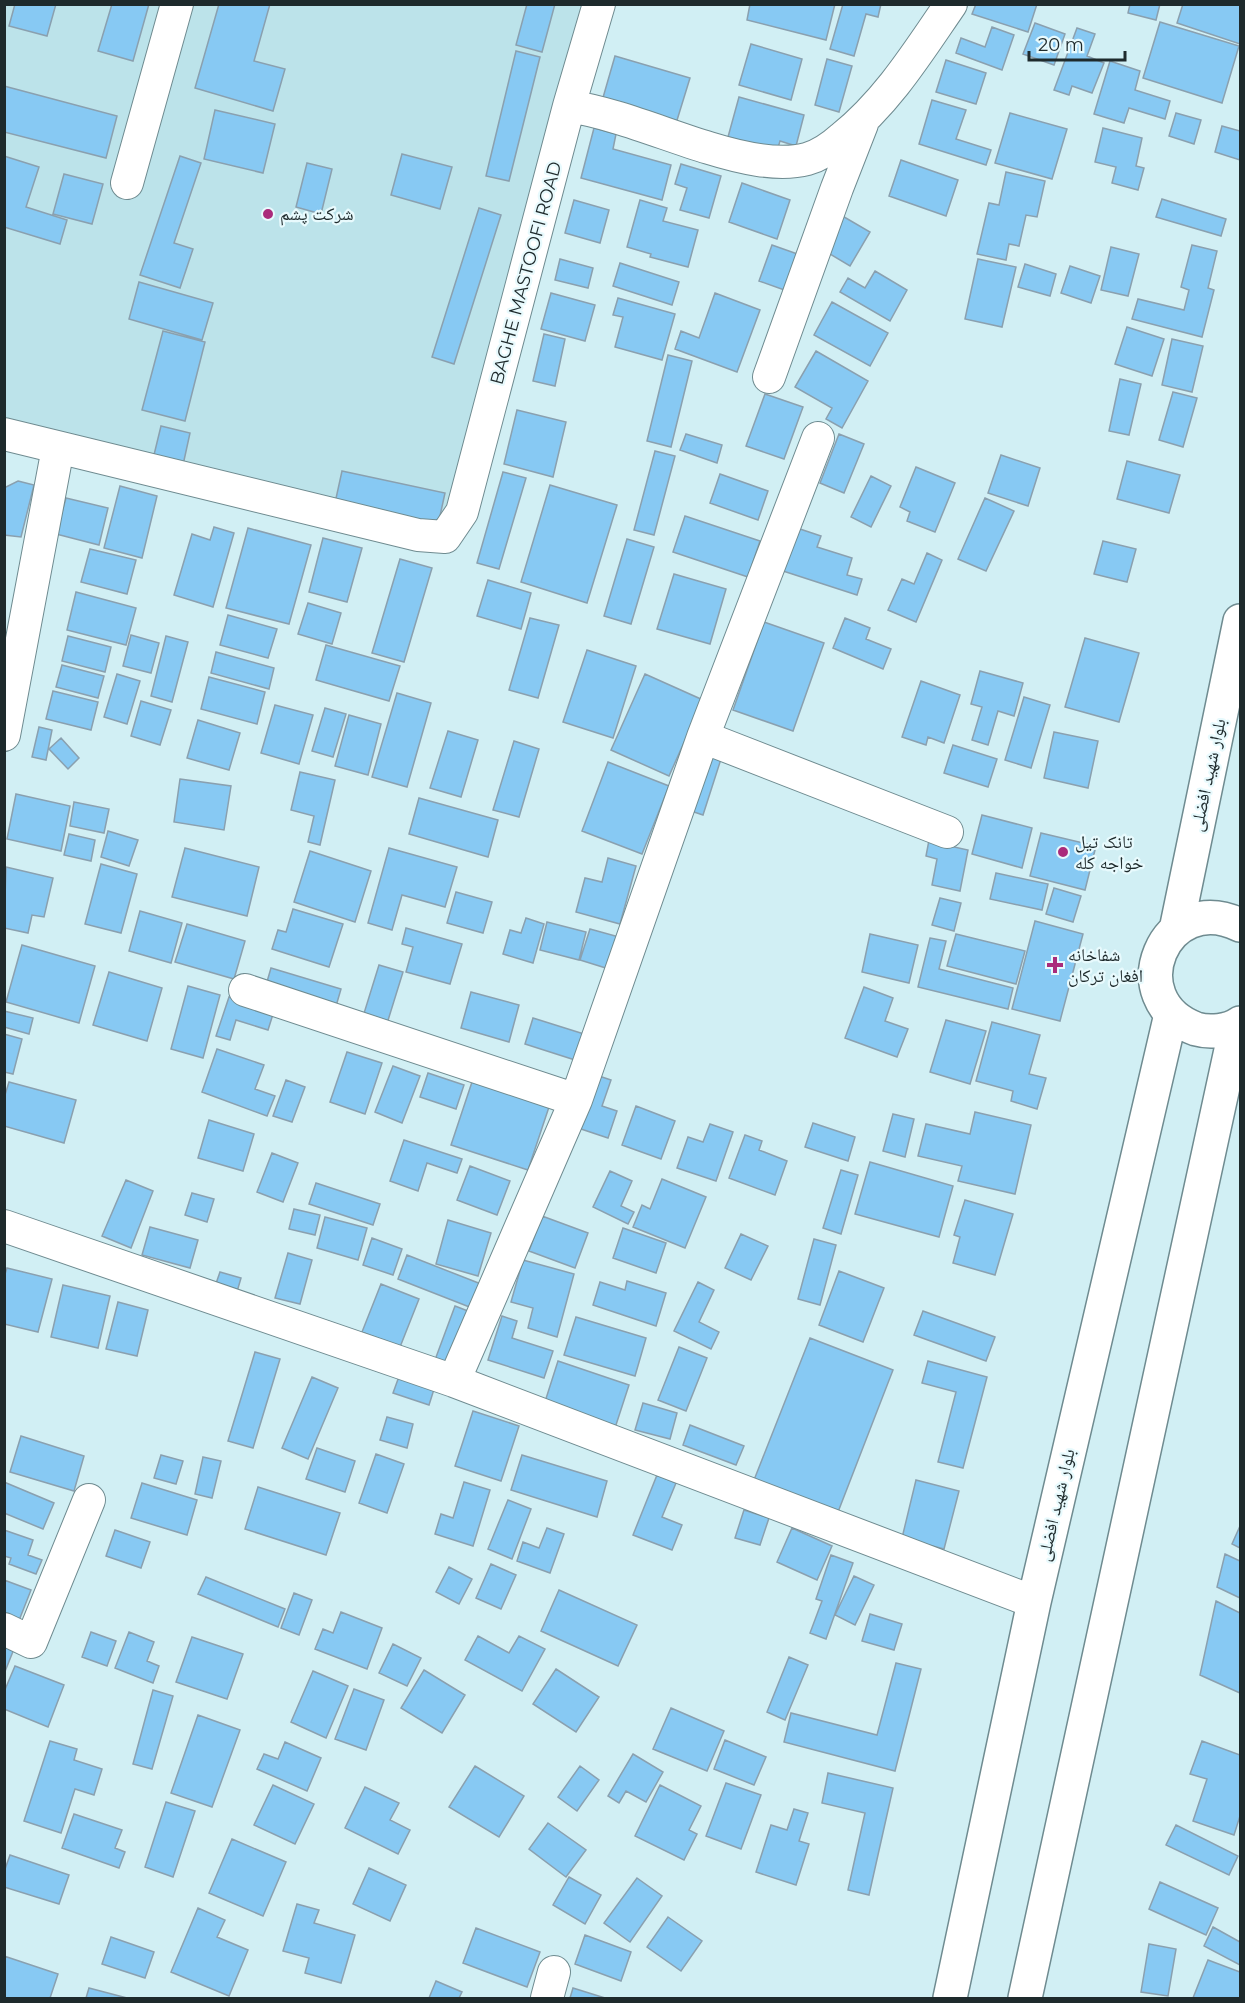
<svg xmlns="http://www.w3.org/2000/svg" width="1245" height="2003" font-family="Montserrat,'Noto Naskh Arabic',sans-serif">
  <rect width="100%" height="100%" fill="#d1eff4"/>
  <path fill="#bce3ea" d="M4,5H591L443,528L5,423Z"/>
  <path fill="#87c9f3" stroke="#8aa0af" stroke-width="1.5" d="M15,4H56L47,36L9,26Z
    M112,4H149L133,61L98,51Z
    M219,4H270L254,61L285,69L273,111L195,88Z
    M527,4H555L542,52L516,45Z
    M750,4H835L826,40L747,20Z
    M843,4H881L878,17L866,14L854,56L830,49Z
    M976,4H1037L1028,32L972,14Z
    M1130,4H1160L1156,20L1128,13Z
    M1183,4H1240V44L1177,23Z
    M1160,22L1239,46L1222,103L1143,78Z
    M1035,23L1065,34L1054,65L1023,54Z
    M992,27L1014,35L1002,70L956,53L961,38L985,47Z
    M1077,28L1095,34L1087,56L1104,63L1092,93L1072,86L1069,95L1054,90Z
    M751,44L802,59L791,100L739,85Z
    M516,51L540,57L509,181L486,176Z
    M615,56L690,78L674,130L600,108Z
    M827,59L852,66L839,112L815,105Z
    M946,60L986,73L976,104L936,92Z
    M1110,61L1140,71L1135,90L1170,101L1165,119L1129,108L1124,123L1094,114Z
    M4,86L117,116L106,158L4,132Z
    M739,97L804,115L796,146L780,141L777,151L728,137Z
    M932,100L966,110L956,139L991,150L986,165L919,144Z
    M215,110L275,124L263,173L204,159Z
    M1010,113L1067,129L1052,179L995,163Z
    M1176,113L1201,120L1194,144L1169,136Z
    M1222,126L1240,131V160L1215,152Z
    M594,128L616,134L613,149L671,165L662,200L581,178Z
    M1103,128L1142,138L1136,166L1144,168L1138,190L1112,183L1116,167L1095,162Z
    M402,154L452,167L440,209L391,195Z
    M4,156L39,167L26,207L67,220L60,244L4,227Z
    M180,156L201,163L174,243L193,249L180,288L140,275Z
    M901,160L958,180L946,216L889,196Z
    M307,163L332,169L321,214L296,207Z
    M681,164L721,176L709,218L680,210L687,188L675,184Z
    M1006,172L1045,181L1037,217L1026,215L1019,246L1009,244L1006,260L977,254L989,203L999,205Z
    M64,174L103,184L92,224L53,214Z
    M742,183L790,200L777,239L729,222Z
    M1162,199L1226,219L1221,236L1156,217Z
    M574,200L609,210L600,243L565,233Z
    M640,200L667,208L663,221L698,230L688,267L650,257L651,254L627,247Z
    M479,208L501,215L454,364L432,357Z
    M839,214L870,232L850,266L820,248Z
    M772,245L803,256L790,292L759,281Z
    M1192,245L1217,251L1208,288L1214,290L1202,337L1132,319L1138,299L1184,310L1189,290L1181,287Z
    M1111,247L1139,254L1128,296L1101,290Z
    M560,259L593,268L588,288L555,280Z
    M978,259L1016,267L1002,327L965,319Z
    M620,263L679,282L672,305L613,286Z
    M1025,264L1056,274L1050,296L1018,287Z
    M1070,266L1100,276L1091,303L1061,293Z
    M875,271L907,290L890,321L840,292L848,278L865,288Z
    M139,282L213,303L202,340L129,319Z
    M551,293L595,305L585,341L541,329Z
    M715,293L760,310L737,372L675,349L681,331L699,338Z
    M618,298L675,314L662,360L615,347L623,317L613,315Z
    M832,302L888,333L870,366L814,335Z
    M1127,327L1164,339L1152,376L1115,364Z
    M163,331L205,342L185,421L142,410Z
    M544,334L565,339L555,386L533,381Z
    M1172,339L1203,346L1192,392L1162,385Z
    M816,351L868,381L842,428L826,419L832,408L795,387Z
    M668,355L692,361L671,447L647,441Z
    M1120,379L1141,384L1129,435L1109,431Z
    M1173,392L1197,398L1183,447L1159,440Z
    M765,394L803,407L784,459L746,446Z
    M517,410L566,422L553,477L504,464Z
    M161,426L190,433L183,465L153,459Z
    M686,434L722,445L717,463L680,450Z
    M839,434L864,444L844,493L820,483Z
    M655,451L675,456L654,535L634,530Z
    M1001,455L1040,468L1028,506L988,493Z
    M1127,461L1180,475L1169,513L1117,499Z
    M916,467L955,483L935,532L907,521L910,512L900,507Z
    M342,471L445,493L438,525L335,503Z
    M503,472L526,478L499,569L477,563Z
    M720,474L768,491L758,520L710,503Z
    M871,476L891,486L871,527L851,517Z
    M18,481L34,485L21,537L4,535V488Z
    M550,485L617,505L587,603L521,582Z
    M120,486L157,496L142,558L104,548Z
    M66,498L108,508L99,545L56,534Z
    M985,498L1014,511L986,571L958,559Z
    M685,516L760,541L748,577L673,552Z
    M214,527L234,533L213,607L174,595L192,534L210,540Z
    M248,528L311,545L289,624L226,608Z
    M797,528L821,536L817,547L852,558L847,575L862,579L857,595L783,571Z
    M323,538L362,548L347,602L309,592Z
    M627,539L654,547L631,624L604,616Z
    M1103,541L1136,549L1127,582L1094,574Z
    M90,549L136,560L127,594L81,582Z
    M927,553L942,560L916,622L888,610L902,579L914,584Z
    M400,559L432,568L404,662L372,653Z
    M674,574L726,589L710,644L657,629Z
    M488,580L531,593L521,629L477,616Z
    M76,592L136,608L126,645L67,630Z
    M308,603L341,613L332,644L298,634Z
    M228,615L277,629L268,658L220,645Z
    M530,618L559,625L538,698L509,690Z
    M845,618L870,628L866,639L891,649L883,669L833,648Z
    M764,622L824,643L793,731L733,710Z
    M131,635L159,643L151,673L123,666Z
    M68,636L111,647L105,672L62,661Z
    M166,636L188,642L172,702L151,696Z
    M1085,638L1139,653L1119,722L1065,707Z
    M326,645L400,666L389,701L316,680Z
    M587,650L636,666L613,738L563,722Z
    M216,652L274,668L269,689L211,673Z
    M62,665L104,676L98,698L56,687Z
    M980,671L1023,683L1014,716L998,711L988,745L972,740L982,707L971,704Z
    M117,674L140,681L127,724L104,717Z
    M645,674L703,700L669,776L611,750Z
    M209,677L265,692L257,724L201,709Z
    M921,681L960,695L944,743L928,737L926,745L902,737Z
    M53,691L98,702L91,730L46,719Z
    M397,693L431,703L407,787L372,777Z
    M1024,697L1050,705L1031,768L1005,760Z
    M141,701L171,710L160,745L131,736Z
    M275,705L313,715L299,764L261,753Z
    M325,708L346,714L333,757L312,751Z
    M349,715L381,724L368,775L335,766Z
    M198,720L240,733L229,770L187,758Z
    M39,727L52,730L46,760L32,757Z
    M448,731L478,740L461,797L430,788Z
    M1054,732L1098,741L1088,788L1044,778Z
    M61,738L79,758L68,769L49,749Z
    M514,741L539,749L519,817L493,810Z
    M953,745L997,759L988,787L944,773Z
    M705,754L721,759L703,815L688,810Z
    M608,762L669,786L642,854L582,831Z
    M300,772L335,780L320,845L308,842L314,816L291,810Z
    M180,779L231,786L224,830L174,822Z
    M16,794L70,806L61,851L7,839Z
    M419,798L498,820L488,857L409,834Z
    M74,802L109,809L104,833L70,826Z
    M982,815L1032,828L1022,868L972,854Z
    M108,831L138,840L129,866L101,857Z
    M1041,833L1096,846L1085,890L1030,876Z
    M69,834L95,840L91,861L64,855Z
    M930,835L955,840L954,847L968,850L960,891L932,885L937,859L926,856Z
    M185,848L259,867L247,916L172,897Z
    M389,848L457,867L445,907L402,895L392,930L368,923Z
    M310,851L371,871L355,922L294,902Z
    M608,858L636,866L620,924L576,912L585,878L602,882Z
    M101,864L137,874L121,933L85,924Z
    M6,867L53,878L44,917L32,915L28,933L4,928Z
    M996,873L1048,884L1042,910L990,899Z
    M1054,888L1081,896L1073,922L1046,914Z
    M456,892L492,902L483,933L447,923Z
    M940,898L961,903L954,931L932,925Z
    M293,909L343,924L329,967L272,949L278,930L286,932Z
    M140,911L182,923L171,963L129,951Z
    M526,918L544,924L533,963L503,954L510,930L521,933Z
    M1035,921L1083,934L1060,1021L1012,1009Z
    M547,922L586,932L579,960L540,950Z
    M187,924L245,941L234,979L175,962Z
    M406,928L462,944L450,984L406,972L413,947L402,944Z
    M590,929L619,937L609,969L580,960Z
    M870,934L918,945L909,983L862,972Z
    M956,934L1025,951L1016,984L947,966Z
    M930,938L946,941L939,969L1013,988L1008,1009L918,987Z
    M22,945L95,966L79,1023L6,1002Z
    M379,965L403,972L385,1030L361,1023Z
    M271,968L341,989L334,1013L264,992Z
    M109,972L162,988L147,1041L93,1025Z
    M188,986L220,995L203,1058L171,1049Z
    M864,987L893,998L885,1021L908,1029L897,1057L845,1038Z
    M471,992L519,1005L509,1042L461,1028Z
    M229,997L274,1011L268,1030L236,1020L230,1040L216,1036Z
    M4,1011L33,1018L29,1034L4,1027Z
    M533,1018L584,1034L575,1060L525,1044Z
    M946,1020L986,1031L970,1084L930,1072Z
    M992,1022L1040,1035L1029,1074L1046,1078L1037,1109L1011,1101L1013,1091L976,1081Z
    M4,1034L22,1039L13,1074L4,1072Z
    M217,1049L264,1065L255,1089L275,1096L267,1116L202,1092Z
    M347,1052L382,1063L365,1114L330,1102Z
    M393,1066L420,1076L402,1123L375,1112Z
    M428,1073L464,1085L456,1109L420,1097Z
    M593,1074L611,1080L602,1106L617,1111L608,1138L575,1127Z
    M473,1079L550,1104L528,1170L451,1145Z
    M286,1080L305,1087L292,1122L273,1116Z
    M9,1082L76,1100L64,1143L4,1126V1098Z
    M636,1106L675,1121L661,1159L622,1145Z
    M975,1112L1031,1125L1015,1194L958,1181L962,1166L918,1156L926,1124L970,1134Z
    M893,1114L914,1119L905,1157L883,1151Z
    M209,1120L254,1134L243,1171L198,1158Z
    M813,1123L855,1137L848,1161L805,1147Z
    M710,1124L733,1132L716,1181L677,1168L688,1137L703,1142Z
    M745,1135L762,1141L759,1150L787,1161L775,1195L729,1178Z
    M404,1140L462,1159L457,1173L427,1163L418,1191L390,1181Z
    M272,1153L298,1163L283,1202L257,1192Z
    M870,1162L953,1186L939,1237L855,1214Z
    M470,1166L510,1181L497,1215L457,1200Z
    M841,1170L858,1175L841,1234L823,1228Z
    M610,1171L632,1181L621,1206L634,1212L628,1224L593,1207Z
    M662,1179L706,1197L685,1248L633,1227L642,1205L650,1209Z
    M126,1180L153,1191L131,1248L102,1236Z
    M316,1183L380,1204L373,1225L309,1204Z
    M192,1193L214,1199L207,1222L185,1215Z
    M965,1200L1013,1214L995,1275L953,1263L960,1237L954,1235Z
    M294,1209L320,1215L315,1235L289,1229Z
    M542,1216L588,1233L575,1268L529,1251Z
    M325,1217L367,1228L358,1260L317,1248Z
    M448,1220L491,1233L478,1276L436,1264Z
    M150,1227L198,1240L190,1268L142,1255Z
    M623,1228L666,1243L656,1273L613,1258Z
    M741,1234L768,1246L751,1280L725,1268Z
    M372,1238L402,1249L393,1275L363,1265Z
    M814,1239L836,1245L820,1305L798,1299Z
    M288,1253L312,1260L300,1304L275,1298Z
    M407,1255L481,1284L472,1308L398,1279Z
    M523,1260L574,1274L557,1337L528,1328L533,1308L511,1302Z
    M7,1268L52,1279L38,1332L4,1324V1277Z
    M839,1271L884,1288L863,1342L819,1325Z
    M220,1272L241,1278L234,1302L212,1295Z
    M627,1281L666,1293L656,1326L593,1305L600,1282L625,1290Z
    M698,1282L714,1290L699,1322L719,1332L711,1349L674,1331Z
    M381,1284L419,1299L400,1347L362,1332Z
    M63,1285L110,1296L98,1348L51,1337Z
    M118,1302L148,1310L137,1356L106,1349Z
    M455,1306L473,1313L450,1374L432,1368Z
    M923,1311L995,1337L986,1361L914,1335Z
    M502,1316L517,1321L512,1338L553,1351L544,1378L488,1360Z
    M576,1317L646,1338L635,1376L564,1355Z
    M810,1338L893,1370L838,1512L754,1480Z
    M679,1347L707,1358L686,1411L658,1400Z
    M255,1352L280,1359L253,1448L228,1441Z
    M558,1361L629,1385L614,1431L543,1408Z
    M928,1361L987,1377L963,1468L938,1462L956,1392L922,1383Z
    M401,1371L436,1383L429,1405L393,1393Z
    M312,1377L338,1388L308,1459L282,1448Z
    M643,1403L677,1413L670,1439L635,1430Z
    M473,1411L519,1426L501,1481L455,1466Z
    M387,1417L413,1424L407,1448L380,1440Z
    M690,1425L744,1446L736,1465L683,1445Z
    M21,1436L84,1456L74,1491L10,1472Z
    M317,1448L355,1461L345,1492L306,1479Z
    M376,1454L404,1464L387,1513L359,1503Z
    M161,1455L183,1461L176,1484L154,1478Z
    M522,1455L607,1481L597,1517L511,1490Z
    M203,1457L221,1461L212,1498L195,1494Z
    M657,1475L676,1483L662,1517L682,1525L672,1550L633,1535Z
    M916,1480L959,1491L944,1549L902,1538Z
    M4,1482L54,1503L43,1529L4,1513Z
    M464,1482L490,1490L473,1546L435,1534L441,1514L453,1518Z
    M142,1483L197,1500L187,1535L131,1518Z
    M258,1487L340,1513L326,1555L245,1529Z
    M508,1500L531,1509L512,1559L488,1549Z
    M744,1510L769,1518L760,1545L735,1538Z
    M1240,1526V1548L1232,1544Z
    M547,1528L564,1534L550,1573L517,1561L523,1542L539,1548Z
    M792,1528L832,1546L817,1580L777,1562Z
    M4,1530L33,1540L28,1555L42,1560L36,1574L9,1564L11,1558L4,1556Z
    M115,1530L150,1542L141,1568L106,1556Z
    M1225,1554L1240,1561V1598L1217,1587Z
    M831,1555L853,1563L826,1639L810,1633L822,1601L816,1599Z
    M491,1564L516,1575L501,1609L476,1598Z
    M449,1567L472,1579L459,1604L436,1592Z
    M854,1576L874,1585L855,1625L835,1615Z
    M206,1577L285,1609L278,1627L198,1594Z
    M4,1580L31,1590L18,1623L4,1617Z
    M559,1590L637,1625L618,1666L541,1631Z
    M294,1593L312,1600L299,1635L281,1628Z
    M1216,1601L1240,1613V1693L1200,1675Z
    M341,1612L382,1628L367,1669L315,1649L323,1629L333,1633Z
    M870,1614L902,1624L894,1650L862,1641Z
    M91,1632L116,1641L107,1666L82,1657Z
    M129,1632L154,1642L147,1661L159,1666L153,1683L115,1668Z
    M478,1636L509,1653L519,1636L545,1649L522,1691L465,1660Z
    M192,1637L243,1654L227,1699L176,1682Z
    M393,1644L421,1658L407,1686L379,1673Z
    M4,1645L14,1649L4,1674Z
    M789,1657L808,1665L785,1720L767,1712Z
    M896,1663L921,1669L895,1771L784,1742L791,1713L877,1735Z
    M15,1666L64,1685L48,1727L4,1709V1692Z
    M556,1669L599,1697L576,1732L533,1704Z
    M424,1670L465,1695L442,1733L401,1708Z
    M313,1671L348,1686L326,1738L291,1722Z
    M354,1689L384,1700L366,1750L335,1739Z
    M153,1690L173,1696L152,1769L133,1764Z
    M671,1708L724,1731L707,1771L653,1749Z
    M198,1715L240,1730L212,1807L171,1793Z
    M725,1740L766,1757L754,1785L714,1769Z
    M50,1741L77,1749L74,1760L102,1769L94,1795L75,1789L61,1833L24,1821Z
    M1202,1741L1240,1755V1816L1234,1835L1193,1821L1207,1779L1190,1774Z
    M285,1742L321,1758L307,1791L257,1769L264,1754L278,1759Z
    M633,1754L663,1772L646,1802L626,1791L619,1803L608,1796Z
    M475,1766L524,1796L499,1837L449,1807Z
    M580,1766L599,1780L577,1811L558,1797Z
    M828,1773L893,1788L869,1895L848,1890L865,1813L822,1803Z
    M726,1783L761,1795L741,1849L706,1836Z
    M273,1785L314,1804L295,1844L254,1825Z
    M660,1785L701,1806L689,1830L697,1834L684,1860L635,1836Z
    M365,1787L399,1803L390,1820L410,1830L398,1854L345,1828Z
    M166,1802L195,1811L173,1877L145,1867Z
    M794,1809L808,1813L799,1841L809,1844L796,1885L756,1872L771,1825L787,1830Z
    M74,1814L122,1830L115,1848L125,1852L119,1868L62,1848Z
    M548,1823L586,1850L566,1877L529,1849Z
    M1176,1825L1238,1856L1229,1875L1166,1845Z
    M232,1839L286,1862L263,1916L209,1893Z
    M10,1855L69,1875L59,1904L4,1887V1872Z
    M369,1868L406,1885L390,1921L353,1904Z
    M569,1877L601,1895L585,1924L553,1905Z
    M637,1878L662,1896L630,1942L604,1923Z
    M1160,1882L1218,1908L1206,1935L1149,1909Z
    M297,1904L319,1910L314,1923L355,1935L341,1983L305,1973L309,1958L283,1951Z
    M198,1908L225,1920L217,1937L248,1950L229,1996L171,1972Z
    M668,1917L702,1941L681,1971L647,1947Z
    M1213,1927L1240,1942V1965L1204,1946Z
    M476,1928L540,1952L527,1987L463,1963Z
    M585,1935L631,1952L621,1981L575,1964Z
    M111,1937L154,1952L145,1978L102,1964Z
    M1149,1944L1176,1949L1168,1996L1141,1992Z
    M4,1956L58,1974L50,1998H4Z
    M1208,1960L1240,1972V1998H1193Z
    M436,1981L462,1992L459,1998H429Z
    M89,1988L127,1998H86Z
    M573,1988L605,1998H570Z"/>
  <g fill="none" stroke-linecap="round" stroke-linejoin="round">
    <defs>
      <path id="minor" d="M569,106C617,114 663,134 709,148C738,157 777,167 807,159C821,155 832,147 842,138C888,101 918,52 951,4
        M127,183L177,4
        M769,377L837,188L862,124
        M4,434L418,535L445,537L462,512L569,106L599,4
        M4,735L58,448
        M703,737L947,832
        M245,990L576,1100
        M4,1226L454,1381L1034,1602
        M454,1381L576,1100L703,737L818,438
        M4,1629L31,1642L89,1500
        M547,1998L554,1972"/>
      <path id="major" d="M1240,925C1164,888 1118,1000 1196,1029C1210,1033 1229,1031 1240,1023
        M1176,930L1240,621
        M950,1998L1034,1602L1171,1014
        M1025,1998L1236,1027"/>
    </defs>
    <use href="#minor" stroke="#6f8b90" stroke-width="34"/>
    <use href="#major" stroke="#6f8b90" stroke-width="36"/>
    <use href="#minor" stroke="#fff" stroke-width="32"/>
    <use href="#major" stroke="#fff" stroke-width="33"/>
  </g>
  <g fill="#aa2b7b" stroke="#e8fafd" stroke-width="2">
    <circle cx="268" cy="214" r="6"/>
    <circle cx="1063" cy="852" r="6"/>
    <path d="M1052 956h6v6h6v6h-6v6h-6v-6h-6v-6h6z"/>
  </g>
  <g text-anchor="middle" stroke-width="4.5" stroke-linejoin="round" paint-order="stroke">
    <g font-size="18" fill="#1e2a2c" stroke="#e8fafd" text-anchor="start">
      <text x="280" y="220">شرکت پشم</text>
      <text x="1075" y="848">تانک تیل<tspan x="1075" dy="21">خواجه کله</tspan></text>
      <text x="1068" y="961">شفاخانه<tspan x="1068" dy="21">افغان ترکان</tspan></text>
    </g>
    <g font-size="18" fill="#1e2a2c" stroke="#e8fafd">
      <text transform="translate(526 273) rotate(-75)" y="6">BAGHE MASTOOFI ROAD</text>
      <text transform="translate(1208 775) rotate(-78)" y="6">بلوار شهید افضلی</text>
      <text transform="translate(1056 1505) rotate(-77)" y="6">بلوار شهید افضلی</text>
    </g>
  </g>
  <rect width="1245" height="2003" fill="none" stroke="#1e2a2c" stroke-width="12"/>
  <path d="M1029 51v9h96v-9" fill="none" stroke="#1e2a2c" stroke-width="3"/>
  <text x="1038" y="51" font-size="18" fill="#1e2a2c" stroke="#e8fafd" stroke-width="4.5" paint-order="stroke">20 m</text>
</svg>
